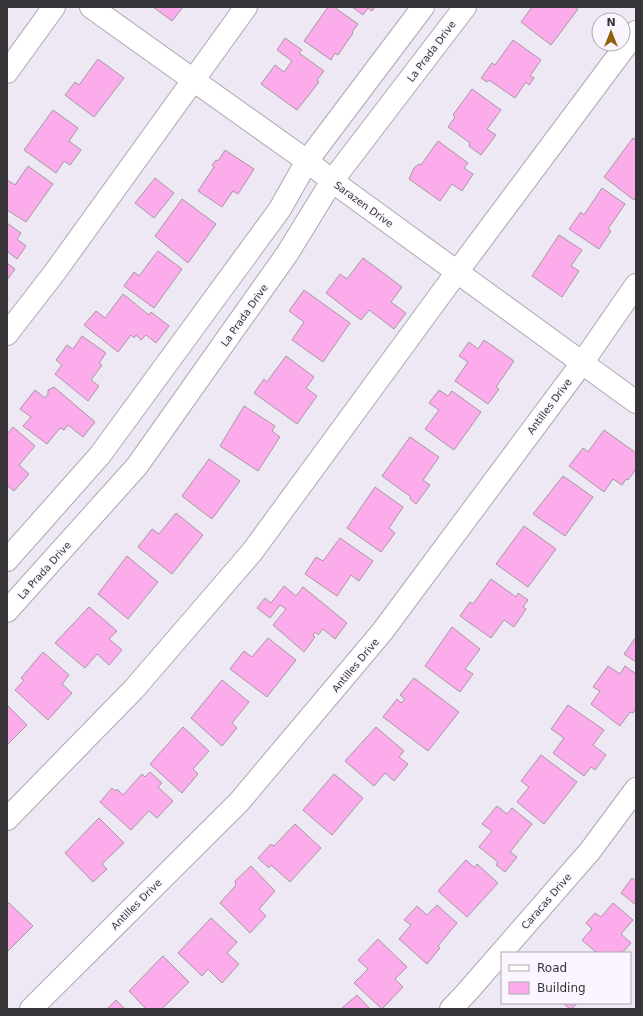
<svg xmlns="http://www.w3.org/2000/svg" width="643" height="1016" font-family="'DejaVu Sans',sans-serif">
  <rect width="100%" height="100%" fill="#eee7f4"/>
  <path fill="#fdaceb" stroke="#a598a2" d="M153,7H183L172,21Z
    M328,7H334L358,24L352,32L353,33L338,55L335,53L331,60L304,41Z
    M352,7H375L372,11L368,8L363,15Z
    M532,7H576L578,9L551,45L521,22Z
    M285,38L302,50L299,53L324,71L317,80L319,82L297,110L261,84L275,65L284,72L292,61L277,50Z
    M513,40L541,60L530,76L534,78L529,85L526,82L515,98L489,80L487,82L481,78L492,63L495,65Z
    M98,59L124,78L94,117L65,95L75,82L79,85Z
    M472,89L501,110L487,129L496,135L481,155L469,146L470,143L448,127L455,117L453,115Z
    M53,110L78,128L69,141L81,150L70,165L64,161L56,173L24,150Z
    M633,138L636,140V197L634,200L604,177Z
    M438,141L468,163L464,168L473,174L462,191L452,184L440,201L409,179L414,168L419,164L421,165Z
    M225,150L254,169L238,194L233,191L222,207L198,191L214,167L212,165L216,160L218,161Z
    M28,166L53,184L26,222L7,210V180L15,185Z
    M155,178L174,193L154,218L135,203Z
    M602,188L625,204L608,229L611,231L599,249L569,229L581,212L584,215Z
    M182,199L216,224L188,263L155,236Z
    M7,223L21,233L17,239L26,246L17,259L8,252L7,254Z
    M559,235L582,250L571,266L579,271L562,297L532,276Z
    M158,251L182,269L154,308L124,286L134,272L139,276Z
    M363,258L402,287L391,302L406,313L394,329L369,310L361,320L326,293L340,274L347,279Z
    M7,263L15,269L7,280Z
    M304,290L350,323L323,362L292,340L304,322L289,311Z
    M123,294L149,315L151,312L169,326L156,343L146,335L141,340L136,335L134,338L131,335L118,352L84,325L96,311L105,318Z
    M82,336L106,353L99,363L102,365L91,380L99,386L88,401L55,374L62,365L56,360L67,345L73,349Z
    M484,340L514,361L496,387L499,389L488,404L455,381L468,362L459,356L469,342L478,349Z
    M286,356L314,377L306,388L317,396L297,424L254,393L264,379L267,382Z
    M54,387L95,422L83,437L68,425L64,430L60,428L47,444L23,426L31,417L20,409L35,390L45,398L48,394V390Z
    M439,390L448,396L452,391L481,412L454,450L425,429L439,410L429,403Z
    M244,406L275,426L272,431L280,437L258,471L220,446Z
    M13,427L35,446L19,465L29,474L14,491L7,485V434Z
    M604,430L636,453V469L628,480L626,479L622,485L613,479L604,492L569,466L583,448L588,452Z
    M410,437L439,457L423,480L430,485L416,504L410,499L411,497L382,476Z
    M209,459L240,481L212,519L182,496Z
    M563,476L593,497L565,536L533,514Z
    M375,487L403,507L389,528L395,533L381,552L347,528Z
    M176,513L203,535L172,574L138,547L152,529L159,534Z
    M524,526L556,549L528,587L496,564Z
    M340,538L373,561L359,581L351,575L337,596L305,574L316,557L323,561Z
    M127,556L158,582L128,619L98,594Z
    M491,579L516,597L518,593L528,600L523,607L526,609L514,627L504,620L491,638L460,616L470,602L473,604Z
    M284,586L296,596L303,587L347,623L335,639L323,629L318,635L315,632L313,635L315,637L304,652L273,625L286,609L280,605L270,618L257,608L265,598L271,603Z
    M89,607L117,631L109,639L122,650L109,665L97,654L85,668L55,643Z
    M452,627L480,649L465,669L473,674L460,692L425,666Z
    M636,637V662L624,654Z
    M268,638L296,660L267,697L230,669L244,651L252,657Z
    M43,652L69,675L62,684L72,693L48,720L15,690L24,680L21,678Z
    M608,666L620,674L625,666L636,674V709L633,713L630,712L620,726L591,704L600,691L593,687Z
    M414,678L459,712L428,751L383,717L397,699L401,703L405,699L400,695Z
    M222,680L249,702L232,723L237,728L222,746L191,718Z
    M7,705L27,725L7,745Z
    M568,705L604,730L593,745L606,755L595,770L591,767L584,776L553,753L564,738L551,729Z
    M183,727L209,751L193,769L198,774L182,793L150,764Z
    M376,727L404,751L399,757L408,764L394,781L385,773L374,786L345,761Z
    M541,755L577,782L544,824L517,802L529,787L521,781Z
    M150,772L162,783L158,787L173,801L157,818L149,811L131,830L100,802L112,788L115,791L117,789L123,795L142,774L145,777Z
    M334,774L363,798L332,835L303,810Z
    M497,806L507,814L512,808L532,824L510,852L517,857L505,872L496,865L498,862L479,847L492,831L482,824Z
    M99,818L124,843L102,864L107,869L93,882L65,853Z
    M295,824L321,848L290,882L271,865L269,868L258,858L271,844L274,846Z
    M466,860L475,868L477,864L498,883L467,917L438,891Z
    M251,866L275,891L259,909L266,916L250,933L220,903L236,885L235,881Z
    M632,878L636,881V905L621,893Z
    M9,903L33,926L7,952V904Z
    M613,903L633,920L621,934L631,943L622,953H597L582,940L592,929L586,923L595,913L601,917Z
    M437,905L457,923L438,946L440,948L427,964L399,939L411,925L404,920L417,906L427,915Z
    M211,918L237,942L227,953L239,964L222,983L208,969L202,976L178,953Z
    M378,939L407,967L395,979L403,987L382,1009L354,983L368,969L358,960Z
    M163,956L189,982L162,1009H146L129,991Z
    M357,995L370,1009H341Z
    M116,1000L125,1009H107Z
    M563,1003H577L572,1009H570Z"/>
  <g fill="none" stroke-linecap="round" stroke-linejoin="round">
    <defs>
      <path id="minor" d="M91,7L307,161L332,181L636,402
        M7,72L54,7
        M7,334L55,272L246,7
        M7,819L134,689L252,552L457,272L636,32
        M31,1009L239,802L382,632L582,363L636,285
        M451,1009L468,991L590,851L636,789"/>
      <path id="major" d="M7,560L100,455L280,209L307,161L423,7
        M7,611L137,466L287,254L332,181L465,7"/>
    </defs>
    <use href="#minor" stroke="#aea7b3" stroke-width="24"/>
    <use href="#major" stroke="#aea7b3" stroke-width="24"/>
    <use href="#minor" stroke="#fff" stroke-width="22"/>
    <use href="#major" stroke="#fff" stroke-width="22"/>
  </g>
  <g text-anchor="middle" stroke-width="3" stroke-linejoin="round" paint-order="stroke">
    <g font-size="10" fill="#373439" stroke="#faf5fe">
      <text transform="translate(431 51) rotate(-53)" y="4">La Prada Drive</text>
      <text transform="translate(364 204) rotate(36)" y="4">Sarazen Drive</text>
      <text transform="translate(244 315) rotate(-55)" y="4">La Prada Drive</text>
      <text transform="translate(549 406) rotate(-53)" y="4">Antilles Drive</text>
      <text transform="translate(44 570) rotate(-48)" y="4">La Prada Drive</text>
      <text transform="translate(355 665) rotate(-50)" y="4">Antilles Drive</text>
      <text transform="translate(546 901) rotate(-49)" y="4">Caracas Drive</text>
      <text transform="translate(136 904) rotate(-45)" y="4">Antilles Drive</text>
    </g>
  </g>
  <rect width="643" height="1016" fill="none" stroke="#373439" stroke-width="16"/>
  <rect x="501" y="952" width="130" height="52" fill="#faf5fe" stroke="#aca8af"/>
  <rect x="509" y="965" width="20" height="6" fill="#ffffff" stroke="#aca8af"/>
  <text x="537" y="972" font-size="12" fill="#373439">Road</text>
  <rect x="509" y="982" width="20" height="12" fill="#fdaceb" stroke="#aca8af"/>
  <text x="537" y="992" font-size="12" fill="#373439">Building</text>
  <g transform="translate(611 32)"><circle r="19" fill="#faf5fe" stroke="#aca8af"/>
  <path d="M0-3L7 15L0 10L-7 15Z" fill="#8f6009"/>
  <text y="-6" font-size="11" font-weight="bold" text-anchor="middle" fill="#373439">N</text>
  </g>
</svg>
